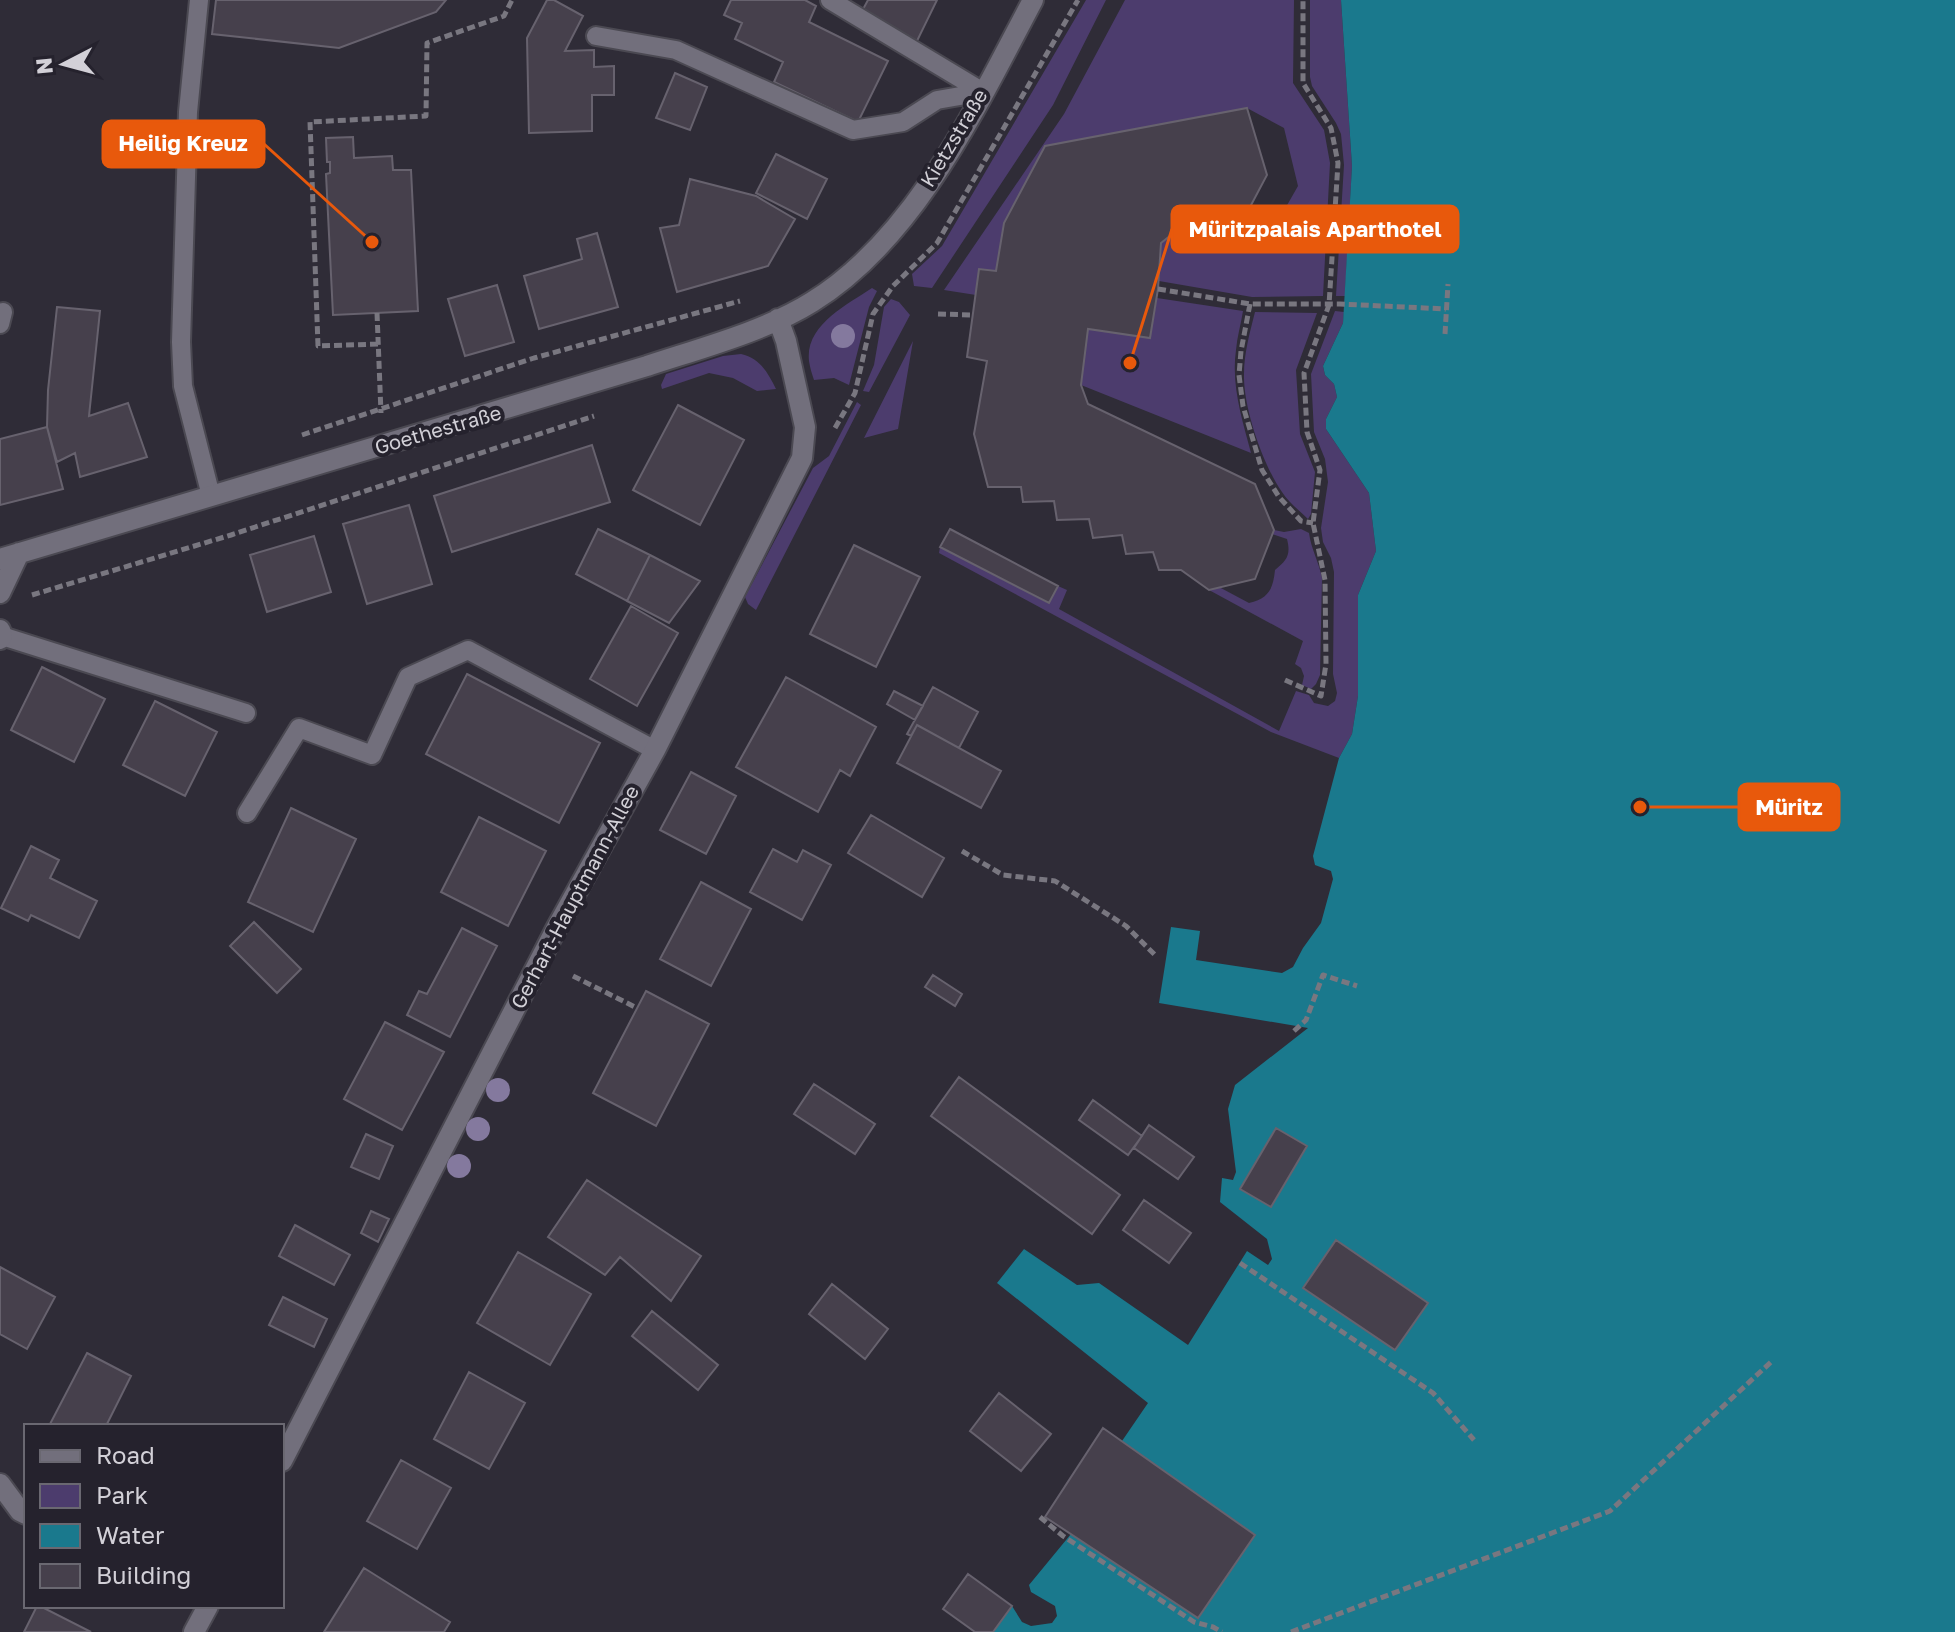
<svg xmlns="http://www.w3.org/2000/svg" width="1955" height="1632" font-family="'Golos Text',sans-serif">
  <rect width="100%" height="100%" fill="#2f2c37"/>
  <path fill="#4c3c6d" d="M1086,0H1106L1053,105L932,288L914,286L912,274L942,246Z
    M1125,0H1294L1293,83L1324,130L1330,163L1323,296L1252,297L1159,281L1161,243L1180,228L1191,244L1220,212L1241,224L1266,242L1298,186L1284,128L1247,108L1045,146L1004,223L996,271L976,295L944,290L1064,114Z
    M1310,0H1341L1352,166L1345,296H1336L1344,165L1341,134L1336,123L1312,86L1310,77Z
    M872,288L877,291L869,307L849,385L834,378L814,380C812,374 810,368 809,361C805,325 847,305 872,288Z
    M1157,298L1243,311C1241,324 1237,337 1236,350C1231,385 1242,419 1251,453L1081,385L1088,329L1150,338Z
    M891,299L899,302L910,315L869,392L863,391L874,365L884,307Z
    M1335,311L1344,312L1343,323L1323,366L1325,375L1334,384L1337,397L1326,419V429L1369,493L1376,551L1358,595V696L1352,734L1339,758L1271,732L939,553L940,547L1048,603L1058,586L1067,590L1059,609L1279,731L1296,691L1309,695L1314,703L1328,706L1335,701L1337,693L1333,674L1334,572L1331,558L1323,542L1321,528L1328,482L1325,459L1314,432L1311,374Z
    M1255,312L1317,313L1296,370L1300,434L1315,472L1311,514L1308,519C1299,510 1288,502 1282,492C1263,465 1243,407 1244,374C1244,353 1250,332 1255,312Z
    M913,341L898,429L864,438Z
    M741,354C760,358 768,373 776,389L757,391L733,378L709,373L662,389L661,385L666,374L723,356Z
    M857,402L861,405L756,610L748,604L745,597L813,468L829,456Z
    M1301,529L1309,533C1311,549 1319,562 1322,578L1320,675L1316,684L1311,689L1302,685L1304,676L1301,668L1295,664L1303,641L1209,590L1219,587L1249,603C1269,598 1273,589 1275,570C1287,560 1291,555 1287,539L1272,534L1274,530L1284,532Z"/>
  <path fill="#1a798d" d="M1341,0H1955V1632H975L943,1609L968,1574L1012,1606L1022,1622L1031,1626L1052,1623L1057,1616L1055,1606L1031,1592L1029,1585L1071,1534L1045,1517L1103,1428L1122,1441L1148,1403L997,1283L1024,1249L1077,1285L1099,1283L1188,1345L1247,1251L1268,1265L1272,1259L1267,1239L1220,1202L1222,1178L1233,1180L1236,1172L1228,1109L1235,1085L1308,1028L1159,1003L1171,927L1200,931L1196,960L1282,973L1293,967L1303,948L1321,923L1333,879L1331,871L1315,865L1313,856L1339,758L1352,734L1358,696V595L1376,551L1369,493L1326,429V419L1337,397L1334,384L1325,375L1323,366L1343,323L1352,166Z"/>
  <path fill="#46404c" stroke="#67626e" stroke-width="2" d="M216,0H446L436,12L339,48L212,34Z
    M547,0H554L583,16L565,51L594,50V67L614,66V95H592V131L529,133L527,38Z
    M731,0H805L816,6L809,22L888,61L858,122L774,82L783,62L735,39L742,23L724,15Z
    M868,0H937L917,41L861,13Z
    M675,73L707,87L690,130L656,118Z
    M1247,108L1267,175L1241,224L1220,212L1191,244L1180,228L1161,243L1158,289L1150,338L1088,329L1081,385L1088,404L1255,484L1274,530L1255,579L1209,590L1181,570H1159L1153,552L1126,554L1122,535L1093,538L1089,519L1057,520L1054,501L1023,502L1021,487H988L974,434L987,361L967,357L979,269L996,271L1004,223L1045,146Z
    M353,137L354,158L392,156L393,170H411L418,311L333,315L326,174L330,173V162H327L326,138Z
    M776,154L827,179L807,219L756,193Z
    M690,179L756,196L795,219L768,266L677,292L660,228L679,225Z
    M597,233L618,307L539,329L524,276L582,259L577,239Z
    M497,285L514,342L465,356L448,299Z
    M57,307L100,311L89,416L128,403L147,457L80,477L75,453L57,462L47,427L48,390Z
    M678,405L744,440L700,525L633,490Z
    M47,427L63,489L0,505V439Z
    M592,445L610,502L452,552L434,496Z
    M409,505L432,584L367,604L343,524Z
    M598,529L650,555L627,601L576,574Z
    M950,529L1058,586L1049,603L940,547Z
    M314,536L331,592L267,612L250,555Z
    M854,545L920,577L876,667L810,634Z
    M650,555L700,581L669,623L627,601Z
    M631,606L678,633L637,706L590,679Z
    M42,667L105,699L74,762L11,730Z
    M467,674L600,743L559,823L426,754Z
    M786,677L876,727L850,776L840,770L818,812L736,767Z
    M933,687L978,712L959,748L917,725L911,736L907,734Z
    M894,691L923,706L915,720L887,704Z
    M155,701L217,732L185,796L123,765Z
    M917,725L1001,771L981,808L897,763Z
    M691,772L736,796L706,854L660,830Z
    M291,808L356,839L313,932L248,902Z
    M871,815L944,858L922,897L848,853Z
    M479,817L546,851L508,926L441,892Z
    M31,846L59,860L50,878L97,901L79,938L31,915L28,921L1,908Z
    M773,849L797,862L803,850L831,865L802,920L750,892Z
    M701,882L751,909L711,986L660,959Z
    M254,922L301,969L277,993L230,946Z
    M462,928L497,946L450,1037L407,1015L419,991L427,994Z
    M933,975L962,994L955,1006L925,987Z
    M646,991L709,1024L656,1126L593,1093Z
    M385,1022L444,1052L402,1130L344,1099Z
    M959,1077L1120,1195L1092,1234L931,1116Z
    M814,1084L875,1124L855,1154L794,1114Z
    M1093,1100L1142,1136L1128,1155L1079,1120Z
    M1149,1125L1194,1157L1178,1179L1134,1148Z
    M1276,1128L1307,1146L1271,1207L1240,1189Z
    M366,1134L393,1146L379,1179L351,1167Z
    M587,1180L701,1256L671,1301L620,1257L605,1275L548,1237Z
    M1144,1200L1191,1233L1169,1263L1123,1230Z
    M371,1211L389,1219L378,1242L361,1233Z
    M295,1225L350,1255L334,1285L279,1256Z
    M1336,1240L1428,1303L1395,1350L1303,1288Z
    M518,1252L591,1294L550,1365L477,1323Z
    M0,1267L55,1297L27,1349L0,1334Z
    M832,1284L888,1329L865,1359L809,1314Z
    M283,1297L327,1319L314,1347L269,1325Z
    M652,1311L718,1365L698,1390L632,1336Z
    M87,1353L131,1376L106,1426H49Z
    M469,1372L525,1403L489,1469L434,1439Z
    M999,1393L1051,1434L1021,1471L970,1431Z
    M1103,1428L1255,1535L1198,1618L1045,1517Z
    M401,1460L451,1488L417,1549L367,1521Z
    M364,1568L450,1622L444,1632H324Z
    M968,1574L1012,1606L993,1632H975L943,1609Z
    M37,1606H40L91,1632H24Z"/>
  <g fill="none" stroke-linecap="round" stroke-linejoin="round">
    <defs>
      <path id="lane" d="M199,0L188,112L181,342L183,386L211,496
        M596,36L676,50L853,130L903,122L937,100L983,92L830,0
        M0,324L3,312
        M2,636L246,713
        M247,813L299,728L372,755L408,677L468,650L655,750"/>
      <path id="street" d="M0,559L647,366C698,349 766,331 812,302C916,238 977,105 1033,0
        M0,593L19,553
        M0,630L2,636L0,639
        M282,1461L557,927L655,750L802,458L805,427L786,341L778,319
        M0,1484L20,1511L26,1514
        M194,1632L208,1606"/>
    </defs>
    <use href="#lane" stroke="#4b4952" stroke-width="22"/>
    <use href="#street" stroke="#4b4952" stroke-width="24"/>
    <path stroke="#797780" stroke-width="5" stroke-dasharray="8 4" stroke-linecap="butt" d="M1158,289L1250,304H1340L1446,309
      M1250,304L1241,351L1239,375L1243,406L1262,470L1279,497L1301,521L1313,523
      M377,313L381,413
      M938,314L973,315
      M1445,334L1448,284
      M378,344L318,346L310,122L426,116L427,43L504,16L512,0
      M835,428L855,393L873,314L893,286L937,243L1078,0
      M302,435L534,358L740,301
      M32,595L231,535L594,416
      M1285,680L1321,696L1326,664L1325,580L1313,523L1320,470L1307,432L1304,373L1329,305L1338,163L1331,128L1303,83V0
      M962,851L1003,875L1055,881L1126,926L1156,956
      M573,976L637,1008
      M1294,1031L1306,1020L1323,975L1357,986
      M1240,1263L1433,1393L1474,1440
      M1040,1517L1063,1536L1194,1622L1213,1627L1222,1632
      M1291,1632L1610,1511L1771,1362"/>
    <use href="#lane" stroke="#726f7c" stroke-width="18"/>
    <use href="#street" stroke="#726f7c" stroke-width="20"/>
  </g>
  <g fill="#84799e">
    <circle cx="843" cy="336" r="12"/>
    <circle cx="498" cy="1090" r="12"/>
    <circle cx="478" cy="1129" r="12"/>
    <circle cx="459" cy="1166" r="12"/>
  </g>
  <g text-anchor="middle" stroke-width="8" stroke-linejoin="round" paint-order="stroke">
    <g font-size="20" fill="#d2d0d7" stroke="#25222d">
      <text transform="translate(954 138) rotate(-59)" y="7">Kietzstraße</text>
      <text transform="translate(438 430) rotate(-16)" y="7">Goethestraße</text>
      <text transform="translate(575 897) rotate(-62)" y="7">Gerhart-Hauptmann-Allee</text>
    </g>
  </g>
  <path fill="none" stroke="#e8590c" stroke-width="3" d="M372 242L264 144M1130 363L1172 229M1640 807L1739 807"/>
  <g fill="#e8590c" stroke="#25222d" stroke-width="3">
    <circle cx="372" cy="242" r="8"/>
    <circle cx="1130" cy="363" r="8"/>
    <circle cx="1640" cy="807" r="8"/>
  </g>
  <g fill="#e8590c" stroke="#e8590c" stroke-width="3">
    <rect x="103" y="121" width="161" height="46" rx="8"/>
    <rect x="1172" y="206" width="286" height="46" rx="8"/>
    <rect x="1739" y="784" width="100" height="46" rx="8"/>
  </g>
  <g font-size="22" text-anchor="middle" font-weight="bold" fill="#fff">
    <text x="183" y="151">Heilig Kreuz</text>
    <text x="1315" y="237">Müritzpalais Aparthotel</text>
    <text x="1789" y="815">Müritz</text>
  </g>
  <rect x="24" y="1424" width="260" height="184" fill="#25222d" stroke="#6a6871" stroke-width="2"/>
  <rect x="40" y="1450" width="40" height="12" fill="#726f7c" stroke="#6a6871" stroke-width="2"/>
  <text x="96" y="1464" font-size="24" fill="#d2d0d7">Road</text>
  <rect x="40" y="1484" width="40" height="24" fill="#4c3c6d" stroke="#6a6871" stroke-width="2"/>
  <text x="96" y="1504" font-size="24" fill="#d2d0d7">Park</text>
  <rect x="40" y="1524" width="40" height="24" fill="#1a798d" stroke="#6a6871" stroke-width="2"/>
  <text x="96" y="1544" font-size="24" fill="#d2d0d7">Water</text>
  <rect x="40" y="1564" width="40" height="24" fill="#46404c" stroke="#6a6871" stroke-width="2"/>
  <text x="96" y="1584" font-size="24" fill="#d2d0d7">Building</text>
  <g transform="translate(64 64) rotate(264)" stroke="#25222d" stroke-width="6" paint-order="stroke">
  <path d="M0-6L14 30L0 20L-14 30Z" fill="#d2d0d7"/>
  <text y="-12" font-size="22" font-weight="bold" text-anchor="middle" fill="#d2d0d7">N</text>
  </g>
</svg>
